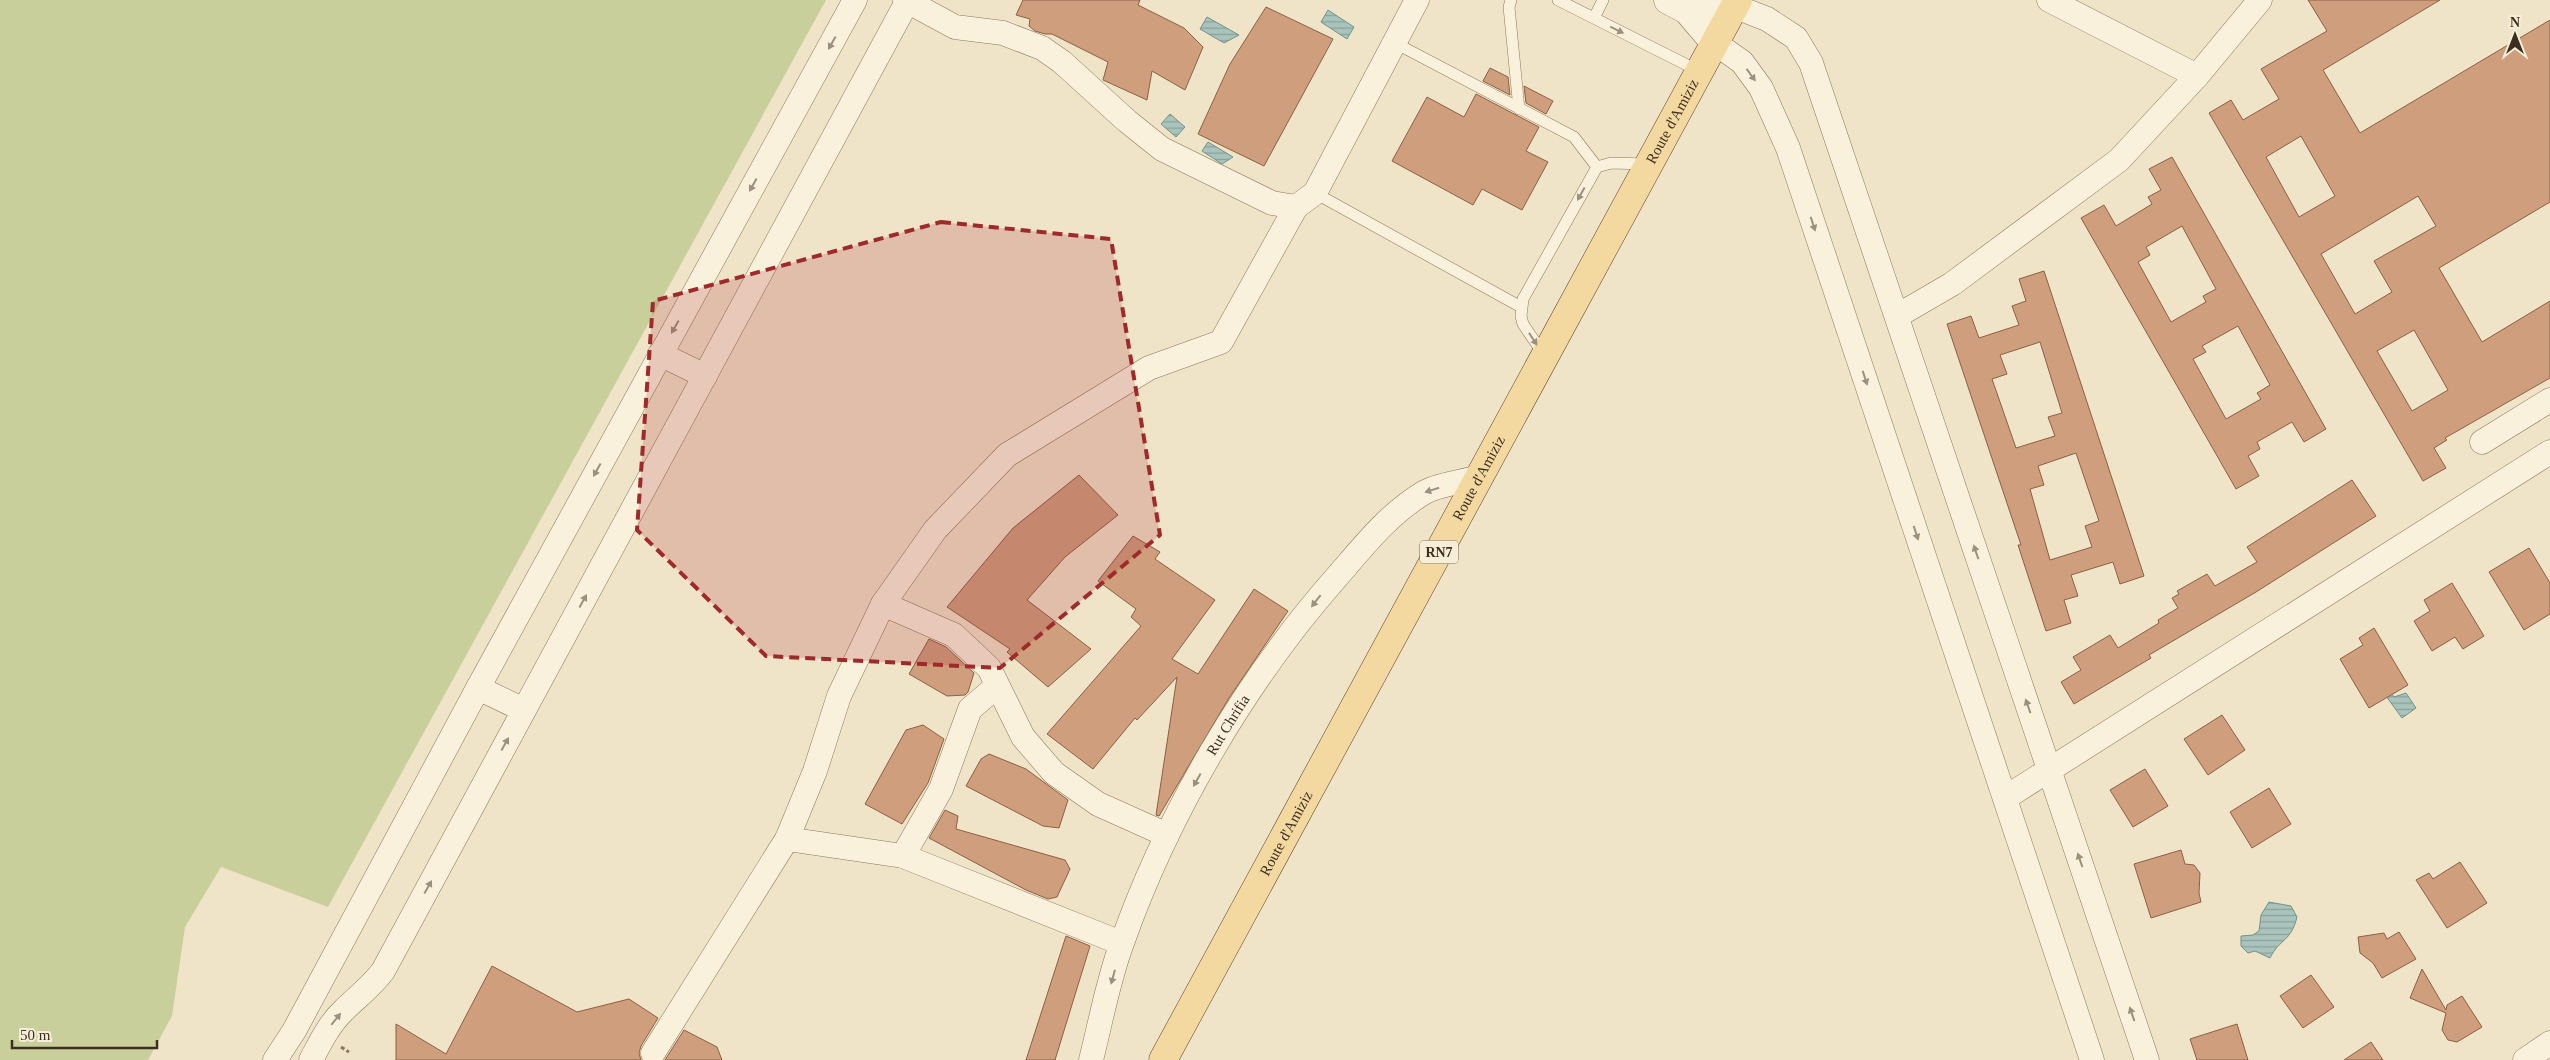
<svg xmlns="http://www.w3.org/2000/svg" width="2550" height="1060" font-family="Georgia,serif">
  <defs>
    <pattern id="water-rules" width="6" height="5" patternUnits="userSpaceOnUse" patternTransform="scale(1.25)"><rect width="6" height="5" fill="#a9c4bc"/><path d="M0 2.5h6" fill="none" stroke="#8ba098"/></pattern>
  </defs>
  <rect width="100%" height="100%" fill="#f0e4c8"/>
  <path fill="#c9cf9b" d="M0,0H826L328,907L221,867L185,927L172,1016L148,1060H0Z"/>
  <path fill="url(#water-rules)" stroke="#6f938a" d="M1328,10L1354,27L1347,39L1321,22Z
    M1207,17L1239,35L1224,43L1200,29Z
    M1170,114L1185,127L1176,137L1161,124Z
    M1208,142L1233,157L1222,164L1202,151Z
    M2382,680L2394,697L2406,693L2416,708L2402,718L2378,685Z
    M2269,902L2291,906L2297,917C2291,942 2280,938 2270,958L2255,951L2248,953L2241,946V936L2253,935L2259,931L2261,915Z"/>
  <path fill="#cf9f7d" stroke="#8d5f41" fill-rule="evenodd" d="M1023,0H1140L1138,5L1184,28L1203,47L1185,90L1152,71L1147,100L1103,80L1108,62L1052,34H1045L1035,31L1029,26L1030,19L1016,15Z
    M2308,0H2440L2323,70L2360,133L2550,20V202L2439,268L2482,342L2550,301V378L2445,438L2447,440L2434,448L2446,468L2423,481L2209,113L2231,100L2243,120L2279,99L2261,69L2327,31ZM2301,136L2335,196L2299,217L2266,157ZM2418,196L2436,226L2374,261L2392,292L2355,314L2321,254ZM2414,330L2448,390L2412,411L2377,351Z
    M1266,7L1333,39L1264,166L1198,134L1230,64Z
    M1490,68L1508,77L1510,95L1483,81Z
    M1524,86L1553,101L1546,114L1526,103Z
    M1476,94L1539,127L1526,151L1548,162L1522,210L1482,189L1473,205L1392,161L1427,97L1464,117Z
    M2172,157L2326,429L2304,442L2292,422L2257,442L2260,449L2248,456L2259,476L2236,489L2081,218L2104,205L2116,226L2152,204L2148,197L2161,190L2149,169ZM2182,226L2216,289L2203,296L2206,302L2171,322L2138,262L2150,255L2146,247ZM2238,326L2270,385L2257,393L2261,399L2226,419L2193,359L2206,352L2202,346Z
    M2044,271L2144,576L2120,584L2113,562L2071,575L2078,596L2064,600L2071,623L2046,631L2018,545H2021L1947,324L1971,316L1979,338L2019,325L2012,306L2026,301L2019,279ZM2040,342L2062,413L2048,417L2055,436L2016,448L1992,379L2007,374L2000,355ZM2076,453L2099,521L2085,526L2092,547L2050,560L2030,489L2044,485L2038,466Z
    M1079,475L1118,515L1065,557L1027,600L1091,649L1048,687L1007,652L1010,649L947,607L1013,528Z
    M2352,480L2376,516L2256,592L2149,655L2151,658L2074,704L2061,682L2081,670L2073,657L2110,635L2118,648L2159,623L2158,620L2178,608L2172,598L2179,594L2177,591L2207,574L2215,586L2257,562L2247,547Z
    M1133,536L1160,552L1155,559L1215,600L1172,659L1198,674L1254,589L1288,611L1229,698L1159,816L1156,815L1177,677L1137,720L1135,718L1093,769L1047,734L1141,626L1131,617L1136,609L1098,581Z
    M2529,548L2550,583V614L2524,630L2489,572Z
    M2452,583L2484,636L2463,649L2455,637L2432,651L2414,621L2430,611L2424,600Z
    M2374,628L2408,685L2369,708L2340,659L2363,645L2359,638Z
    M929,639L946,647L974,673L968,692L965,695L947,696L909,674Z
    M2222,715L2245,750L2208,775L2184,739Z
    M923,725L944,739L928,783L902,824L865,804L906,730Z
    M989,754L1026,769L1068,800L1059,828L1043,826L966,786L981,759Z
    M2145,769L2168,806L2133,827L2110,790Z
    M2269,788L2291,824L2252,848L2230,812Z
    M945,810L958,816L956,829L1065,860L1070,869L1057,897L1048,899L1026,890L929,838Z
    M2181,850L2185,864L2194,865L2200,873L2199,893L2201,902L2151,918L2134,864Z
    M2460,862L2487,903L2447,928L2416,880L2429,873L2433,879Z
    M2399,932L2416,959L2382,978L2373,963L2360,953L2358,937L2384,933L2387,939Z
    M1066,936L1090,946L1055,1060H1026Z
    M492,966L577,1012L629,999L658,1018L641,1046L639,1053L641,1060H396V1024L446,1054Z
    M2422,969L2446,1010L2447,1005L2462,996L2482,1027L2457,1042L2448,1040L2442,1030L2446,1013L2410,998Z
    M2311,975L2334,1007L2303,1028L2280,996Z
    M2237,1024L2248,1060H2197L2190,1039Z
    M684,1030L717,1047L722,1060H665Z
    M2371,1042L2383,1060H2344Z"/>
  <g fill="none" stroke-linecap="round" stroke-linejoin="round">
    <defs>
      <path id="service" d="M1511,0L1509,7L1519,109
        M1558,0L1699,71
        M1594,18L1603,0
        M1395,43L1574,137L1597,167
        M1315,193L1521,307
        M1544,355L1523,324L1521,316L1523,299L1597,167L1611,163L1647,164"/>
      <g id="minor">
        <path d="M905,0L955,27L1003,33L1042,48L1062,62L1127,121L1162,149L1272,203L1296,207"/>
        <path d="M2049,0L2197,76"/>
        <path d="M1734,6L1767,19L1796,38L1811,63L2147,1060"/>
        <path d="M1715,43L1742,62L1761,88L1788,148L2092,1060"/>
        <path d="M1897,316L1952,284L2119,160L2197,76L2260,0"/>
        <path d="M660,354L705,376"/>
        <path d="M2482,442L2550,400"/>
        <path d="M883,604L954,635L989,668L1023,737L1054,773L1098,804L1167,835"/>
        <path d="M478,688L524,710"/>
        <path d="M2005,798L2550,452"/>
        <path d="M787,839L903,856L1121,943"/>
        <path d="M903,856L941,789L970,709L997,686"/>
        <path d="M653,1053L787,839L815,771L839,696L883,604L935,530L1007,455L1149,368L1221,342L1296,207L1315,193L1417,0"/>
        <path d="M275,1060L294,1031L478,688L855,0"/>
        <path d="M311,1060C320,1043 329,1024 344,1010C357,997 371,987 383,971L908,0"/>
        <path id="s1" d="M1091,1060C1101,1021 1108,980 1122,943C1167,815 1246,680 1335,579C1363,547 1388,514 1425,492C1440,484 1463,482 1479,477"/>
        <path d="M2525,1060L2550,1043"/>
      </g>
      <path id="tertiary" d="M1668,0L1687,10L1715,43
        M1687,10L1734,6"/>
      <g id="primary">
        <path id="s2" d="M1163,1060L1738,0"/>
      </g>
    </defs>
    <use href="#service" stroke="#8d765c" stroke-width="12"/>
    <use href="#minor" stroke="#8d765c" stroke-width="25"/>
    <use href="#tertiary" stroke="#8d765c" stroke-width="29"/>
    <use href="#primary" stroke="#5b4430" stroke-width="29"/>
    <path stroke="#8d765c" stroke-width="3" stroke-dasharray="4 2.5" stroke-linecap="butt" d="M341,1047L349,1052"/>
    <use href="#service" stroke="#faf1dc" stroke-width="11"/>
    <use href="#minor" stroke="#faf1dc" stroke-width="24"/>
    <use href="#tertiary" stroke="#faf1dc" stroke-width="28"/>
    <use href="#primary" stroke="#f3d9a0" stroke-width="28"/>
  </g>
  <defs><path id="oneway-solid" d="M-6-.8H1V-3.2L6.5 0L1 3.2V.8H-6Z" transform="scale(1.25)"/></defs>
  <g fill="#9c907e">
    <use href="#oneway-solid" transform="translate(1617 30) rotate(26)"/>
    <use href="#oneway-solid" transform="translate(832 43) rotate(119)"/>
    <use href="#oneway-solid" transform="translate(1751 75) rotate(54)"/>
    <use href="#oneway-solid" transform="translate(753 185) rotate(119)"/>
    <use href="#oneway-solid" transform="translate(1581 194) rotate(119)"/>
    <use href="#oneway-solid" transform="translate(1813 224) rotate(72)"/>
    <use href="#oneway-solid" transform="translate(675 327) rotate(119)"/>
    <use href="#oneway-solid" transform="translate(1533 339) rotate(57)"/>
    <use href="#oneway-solid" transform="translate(1865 378) rotate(72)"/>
    <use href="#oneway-solid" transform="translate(597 470) rotate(119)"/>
    <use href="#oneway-solid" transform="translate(1432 490) rotate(162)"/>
    <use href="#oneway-solid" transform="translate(1916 533) rotate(72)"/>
    <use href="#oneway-solid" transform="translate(1976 552) rotate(-109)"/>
    <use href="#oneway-solid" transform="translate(583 601) rotate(-61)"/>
    <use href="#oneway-solid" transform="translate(1316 601) rotate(128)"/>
    <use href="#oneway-solid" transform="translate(2028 706) rotate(-109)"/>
    <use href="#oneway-solid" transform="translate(505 744) rotate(-61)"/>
    <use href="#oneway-solid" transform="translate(1197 780) rotate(119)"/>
    <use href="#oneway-solid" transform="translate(2080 860) rotate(-109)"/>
    <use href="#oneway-solid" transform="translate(428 887) rotate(-61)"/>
    <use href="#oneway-solid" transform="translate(1113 977) rotate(105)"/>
    <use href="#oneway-solid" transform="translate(2132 1014) rotate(-109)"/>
    <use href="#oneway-solid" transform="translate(336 1019) rotate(-51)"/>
  </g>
  <path fill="#9e2a2b" fill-opacity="0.2" stroke="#9e2a2b" stroke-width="4" stroke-dasharray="10 6" stroke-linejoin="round" d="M941,222L1111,239L1160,535L1000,668L766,656L637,530L653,301Z"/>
  <g text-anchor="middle" stroke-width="5" stroke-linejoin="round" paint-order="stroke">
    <rect fill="#f7eed8" stroke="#756857" stroke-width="1" x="1420" y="540.5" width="38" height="23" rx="4"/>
    <g font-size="14" font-weight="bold" fill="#3d2e20">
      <text x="1439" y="557">RN7</text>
    </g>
    <g font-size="15" fill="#3d2e20" stroke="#f7eed8">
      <text dy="5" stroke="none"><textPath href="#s2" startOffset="1068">Route d'Amiziz</textPath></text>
      <text dy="5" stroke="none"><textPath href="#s2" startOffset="662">Route d'Amiziz</textPath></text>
      <text dy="5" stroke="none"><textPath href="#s1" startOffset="364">Rut Chrifia</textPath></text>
      <text dy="5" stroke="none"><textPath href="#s2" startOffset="258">Route d'Amiziz</textPath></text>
    </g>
  </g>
  <g transform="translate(2515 35)" stroke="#f7eed8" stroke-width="4" paint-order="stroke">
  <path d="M0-4L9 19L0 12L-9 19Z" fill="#3d2e20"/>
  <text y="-8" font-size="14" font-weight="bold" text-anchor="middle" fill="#3d2e20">N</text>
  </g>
  <path d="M12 1040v8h145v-8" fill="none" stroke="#3d2e20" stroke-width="2.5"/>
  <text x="20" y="1040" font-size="15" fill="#3d2e20" stroke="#f7eed8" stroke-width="4" paint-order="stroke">50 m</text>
</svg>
